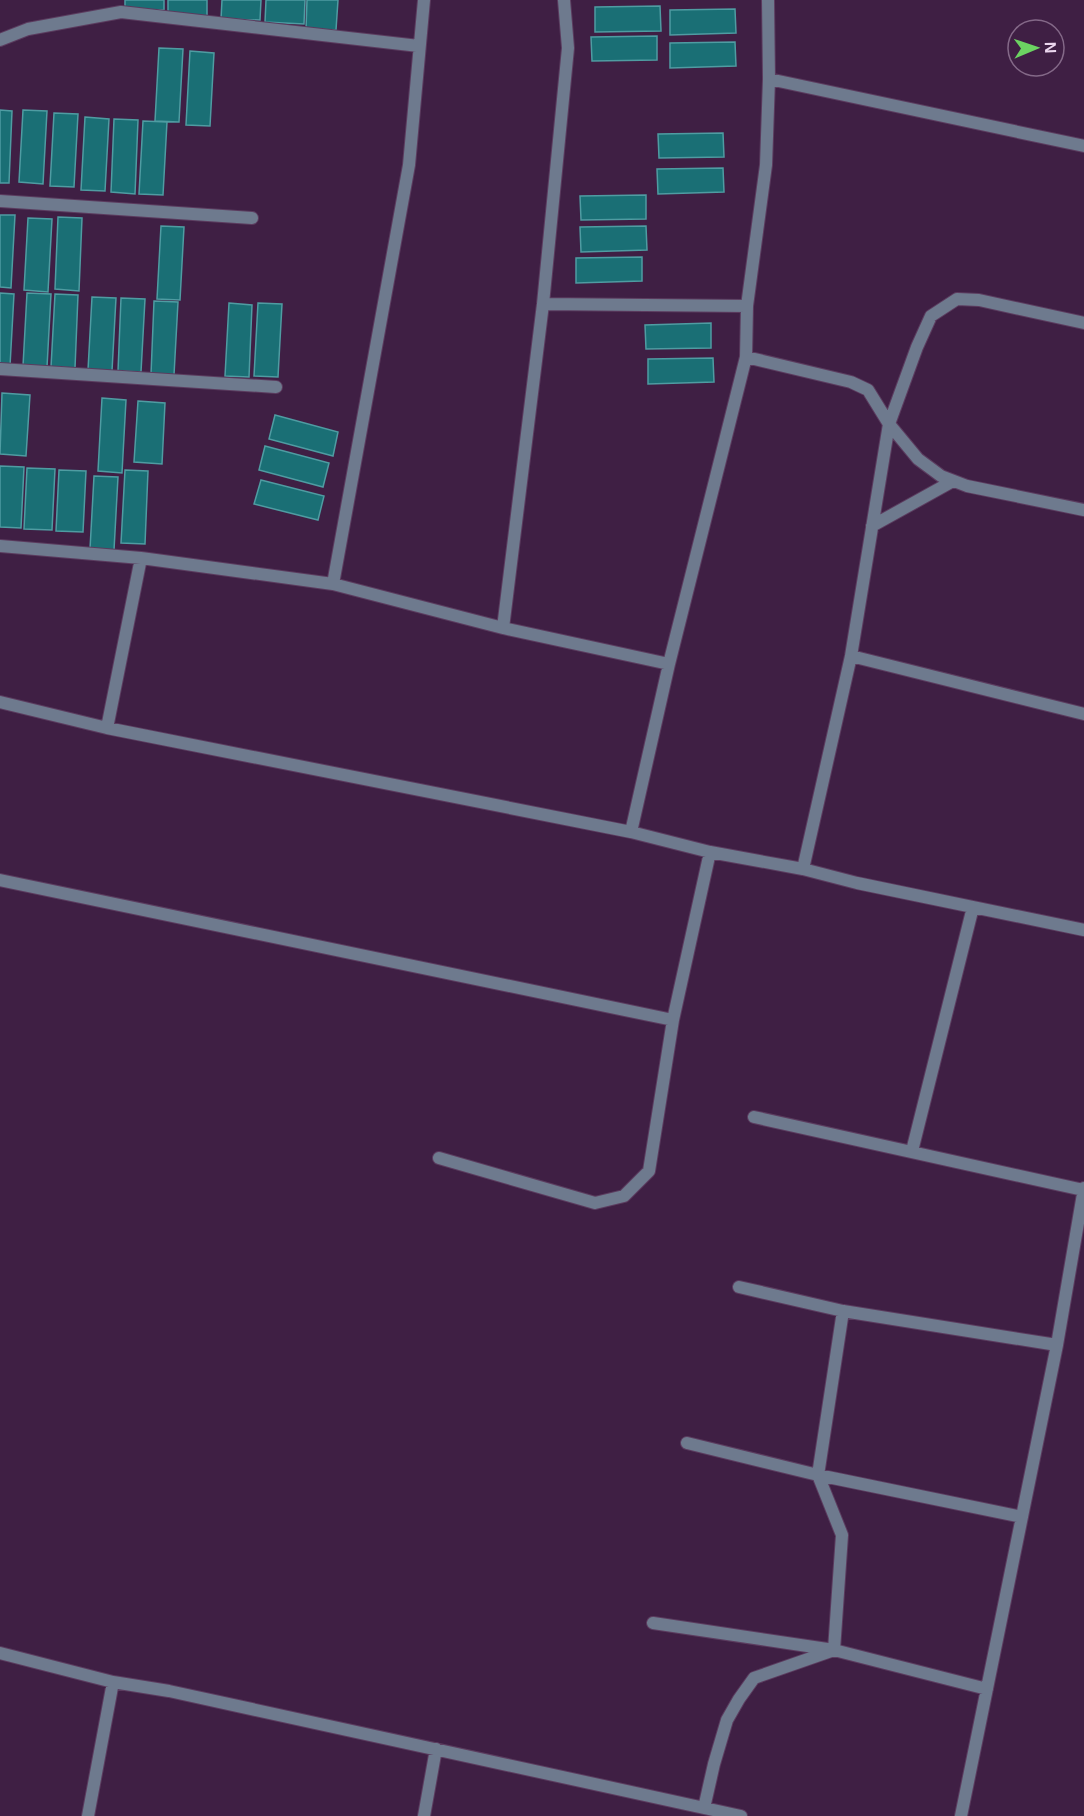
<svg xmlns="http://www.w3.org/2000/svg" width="1084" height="1816" font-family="Arial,sans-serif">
  <rect width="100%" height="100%" fill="#3f1f44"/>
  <path fill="#1a6f75" stroke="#4f9ca2" stroke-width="1.5" d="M125,0H164V10L125,9Z
    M168,0H207V16L168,15Z
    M222,0H261L260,20L221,19Z
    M266,0H305L304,24L265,22Z
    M307,0H338L336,30L306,29Z
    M660,6L661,31L595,32V7Z
    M735,9L736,33L670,35V10Z
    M657,36V60L592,61L591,37Z
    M735,42L736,66L670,68V43Z
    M159,48L183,49L179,122L155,121Z
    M190,51L214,53L210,126L186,125Z
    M0,110L12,111L9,183H0Z
    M23,110L47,111L43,184L19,182Z
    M54,113L78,114L74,187L50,186Z
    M85,117L109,119L105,191L81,190Z
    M114,119L138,120L135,194L111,192Z
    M143,121L167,122L163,195L139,194Z
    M723,133L724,157L659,158L658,134Z
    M723,168L724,192L658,194L657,169Z
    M646,195V219L581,220L580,196Z
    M0,215H15L11,288L0,287Z
    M58,217L82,218L79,291L55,289Z
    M28,218L52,219L48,292L24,290Z
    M161,226L184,227L180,300L157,299Z
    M646,226L647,250L581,252L580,227Z
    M642,257V281L576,283V258Z
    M0,293L14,294L10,366H0Z
    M27,293L51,294L47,367L23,366Z
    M55,294L78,295L75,368L51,367Z
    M92,297L116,298L112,371L88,370Z
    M121,298L145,299L141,372L118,371Z
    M154,301L178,302L174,375L151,374Z
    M229,303L252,305L249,377L225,376Z
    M258,303L282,304L278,377L254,376Z
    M711,323V348L646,349L645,325Z
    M713,358L714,382L648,384V359Z
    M2,393L30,395L26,456L0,454Z
    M102,398L126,400L122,473L98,471Z
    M138,401L165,403L162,464L134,462Z
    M275,415L338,432L333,456L269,439Z
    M265,446L329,463L323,487L259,470Z
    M0,466L24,467L21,528L0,527Z
    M27,468L55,469L52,530L24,529Z
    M59,470L86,471L83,532L56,531Z
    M125,470L148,471L145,544L121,543Z
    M94,476L118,477L114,550L90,549Z
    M261,480L324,496L318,520L254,504Z"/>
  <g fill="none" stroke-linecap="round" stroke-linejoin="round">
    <defs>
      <path id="street" d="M0,40L28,29L121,12L419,46
        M769,79L1084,146
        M0,201L252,218
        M543,304L747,306
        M746,357L851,382L868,390L889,424L918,459L941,476L967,486L1084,510
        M0,369L276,387
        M872,526L953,481
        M0,546L141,558L333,584L503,628L669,664
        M333,584L409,165L424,0
        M503,628L543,304L568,48L564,0
        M851,656L1084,714
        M0,702L107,728L631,832L710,852L803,869L857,883L1084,930
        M107,728L141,558
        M631,832L669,664L746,357L747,306L766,165L769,79L768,0
        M803,869L851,656L889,424L917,347L931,316L957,299L979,300L1084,323
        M0,880L673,1020
        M754,1117L1083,1190
        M912,1151L973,907
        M439,1158L595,1203L624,1196L649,1171L673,1020L710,852
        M739,1287L843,1311L1057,1345
        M687,1443L818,1475L1022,1517
        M653,1623L834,1650L987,1689
        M0,1653L113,1682L169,1691L741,1816
        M704,1808L714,1764L727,1720L739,1699L754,1678L834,1650L842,1535L818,1475L843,1311
        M88,1816L113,1682
        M424,1816L436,1749
        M961,1816L1057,1345L1084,1188"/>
    </defs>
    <use href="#street" stroke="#5b3c5f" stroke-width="14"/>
    <use href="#street" stroke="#6e7a8e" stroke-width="12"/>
  </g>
  <g transform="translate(1036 48) rotate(88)"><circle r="28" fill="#3f1f44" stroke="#846988" stroke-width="1.5"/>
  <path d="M0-4.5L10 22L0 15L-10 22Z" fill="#6cd362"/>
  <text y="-9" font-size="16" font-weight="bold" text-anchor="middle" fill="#ecd7ef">N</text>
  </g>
</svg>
